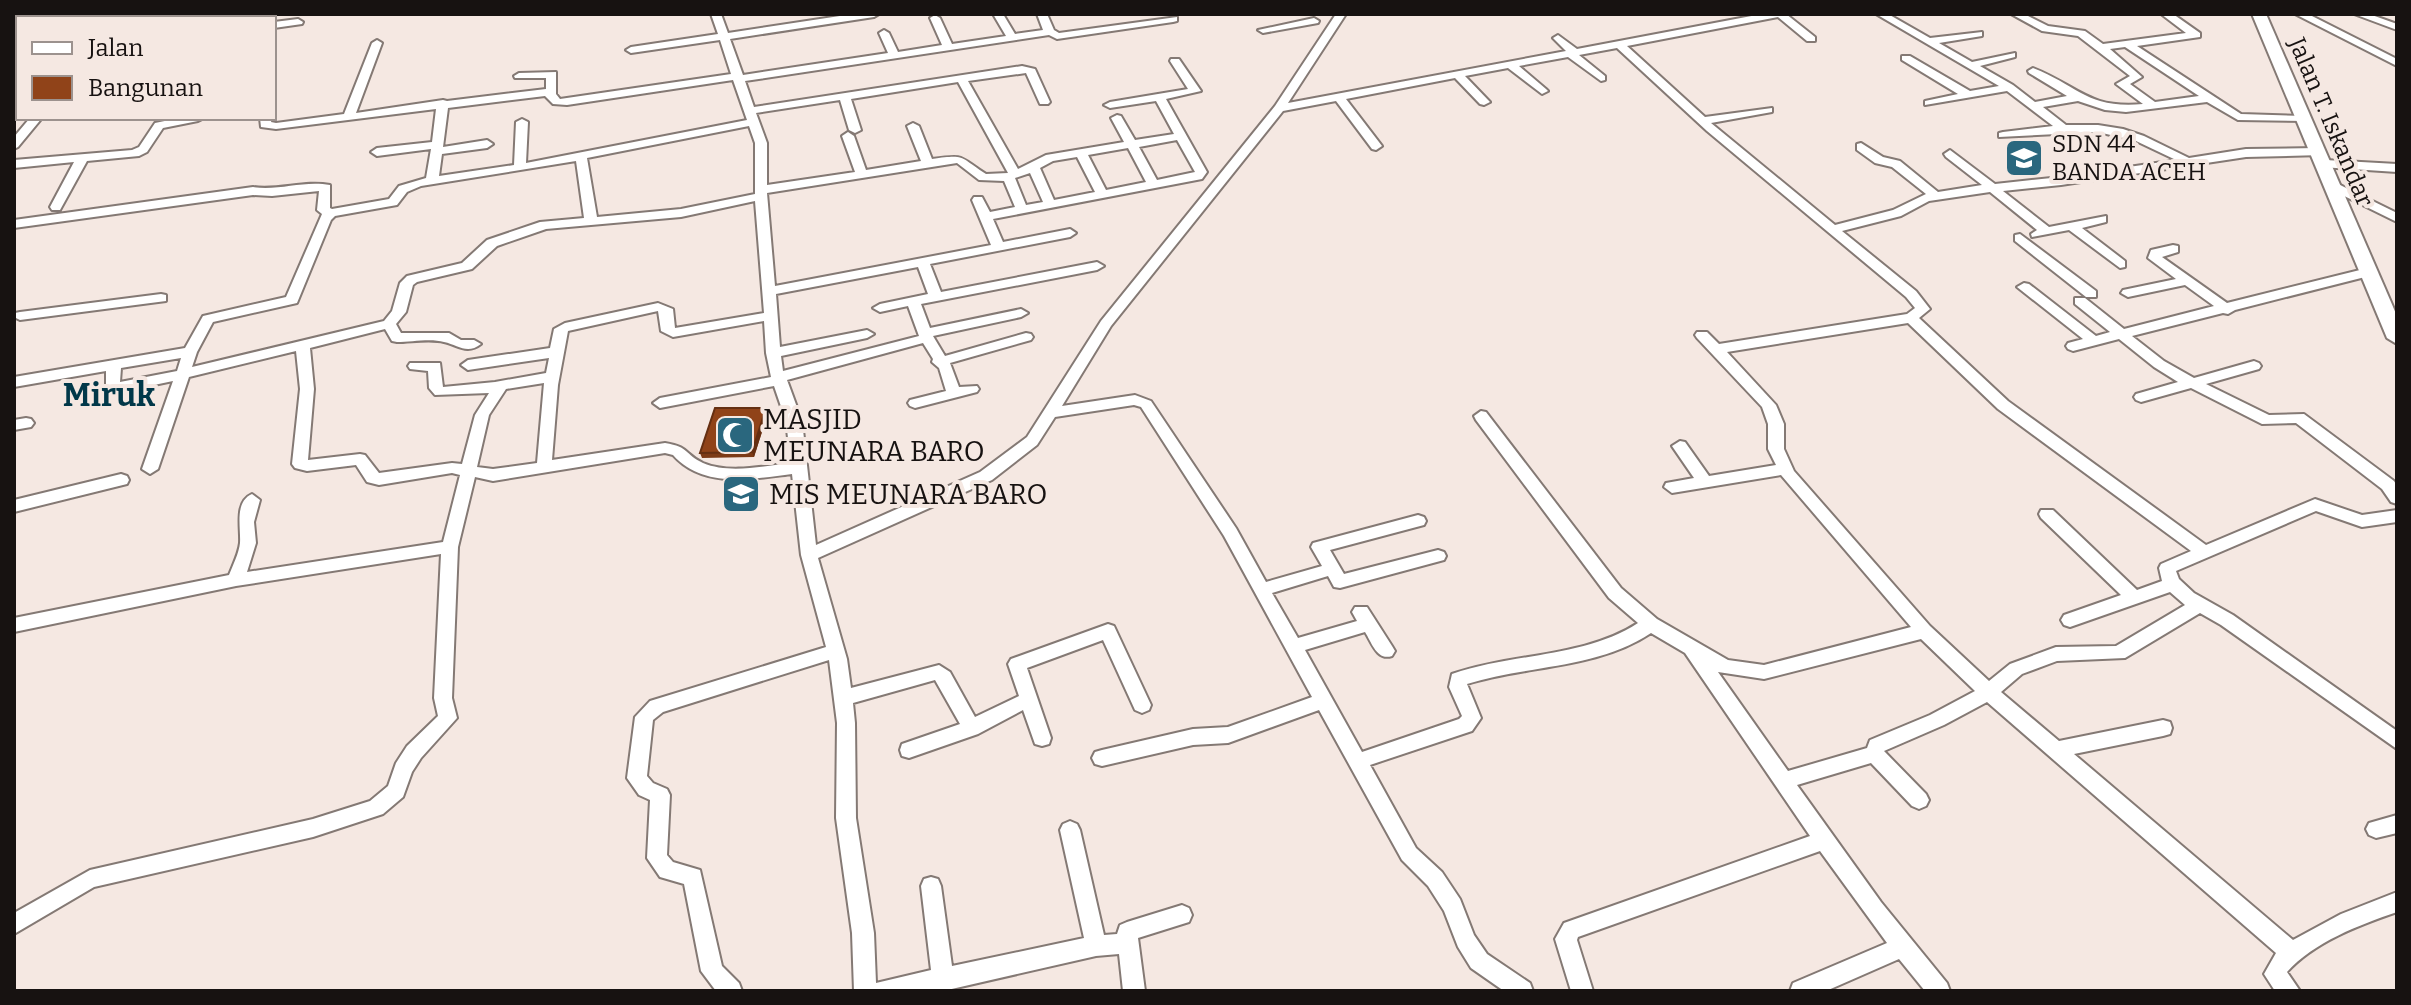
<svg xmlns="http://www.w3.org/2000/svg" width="2411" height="1005" font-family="Bitter,serif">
  <rect width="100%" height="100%" fill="#f5e8e2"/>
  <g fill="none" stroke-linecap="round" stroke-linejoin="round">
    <defs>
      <path id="street" d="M147,14H159L155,18H143Z
        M232,14H269L254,18H217Z
        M711,14H721L728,33L853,14H879L874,17L730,39L743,75L888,53L879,33L884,30L889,33L898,52L942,45L930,18L935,15L940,18L952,44L1006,36L993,14H1003L1015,34L1043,30L1037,14H1047L1054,30L1059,33L1177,17V21L1173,22L1057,39L1049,35L745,81L754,107L1022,66L1035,69L1050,102L1048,104H1040L1026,73L968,81L1018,169L1046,155L1124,142L1111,118L1117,115L1121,116L1135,140L1174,134L1156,101L1110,108L1104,105L1110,102L1188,89L1170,61L1171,59H1179L1201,91L1166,99L1207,172L1202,179L993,219L1003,242L1070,229L1076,233L1070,237L930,264L941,292L1097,262L1104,266L1097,270L921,304L930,328L1021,309L1028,313L1021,317L933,336L945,356L1026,333L1031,334L1033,337L1031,340L950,363L959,387L977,386L979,389L977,392L915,408L910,406L908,403L910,400L946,391L939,368L932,362L933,359L923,343L787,380L802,421L816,545L980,472L1027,437L1101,321L1275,106L1336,14H1346L1288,103L1566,51L1553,38L1558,35L1577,49L1762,14H1786L1815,37V41H1807L1778,17L1627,46L1705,117L1772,108V112L1711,123L1835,225L1893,210L1926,194L1892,167L1875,163L1857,150V144L1861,143L1883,157L1900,161L1938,192L1982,185L1946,157L1944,154L1950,150L1995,184L2061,177L2176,160L2136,141L2098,132L1999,137V133L2003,132L2053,126L2007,91L1925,105V101L1958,94L1902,60V56H1910L1970,91L1999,86L1876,14H1888L1930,38L1982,32V36L1939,43L1972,62L2015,53V57L1980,66L2013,85L2035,102L2067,96L2029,73L2028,71L2033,68C2079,86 2087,109 2143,104L2116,84L2130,76L2078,36L2042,31L2011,14H2024L2048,26L2085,31L2103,44L2186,33L2161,14H2173L2200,33V37L2137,46L2241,114L2304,116L2308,117V121L2238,120L2207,102L2126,112L2105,110L2078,101L2043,107L2066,125H2098L2123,129L2144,136L2189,158L2246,149L2318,148L2324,152L2322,155L2246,157L2061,185L2003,191L2049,227L2106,216V222L2082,228L2125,261V267L2120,268L2069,230L2032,237L2031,234L2037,230L1990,192L1929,201L1901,216L1842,231L1916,291L1930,309L1919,318L2008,401L2206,545L2315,499L2362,515L2397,510V522L2362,527L2316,511L2176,571L2179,579L2194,593L2233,615L2397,731V749L2221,625L2200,613L2125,658L2057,661L2022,674L2001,692L2059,741L2163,720L2170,722L2172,728L2170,734L2163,736L2074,754L2293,940L2341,914L2397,892V912C2359,925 2314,942 2287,972L2300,991H2275L2264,974L2276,953L1987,702L1944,725L1884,751L1926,794L1929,800L1926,806L1919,809L1912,806L1871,763L1797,785L1881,902L1947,983L1950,991H1925L1899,959L1826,991H1790L1793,983L1887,943L1820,851L1578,937L1577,940L1593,991H1571L1555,939L1564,923L1810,836L1685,653L1651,633C1597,669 1528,665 1467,684L1481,718L1472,731L1370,765L1416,848L1442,872L1460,899L1474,935L1487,954L1530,983L1533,991H1504L1471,968L1458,947L1444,911L1428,886L1402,860L1319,710L1228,743L1193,745L1102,766L1095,764L1092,758L1095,752L1102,750L1193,729L1228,727L1312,697L1224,536L1141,407L1134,405L1055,417L1037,445L992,480L818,558L847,659L851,688L939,665L950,672L975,717L1019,696L1008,664L1011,659L1108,624L1114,626L1151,705L1149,710L1142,713L1135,710L1103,640L1027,668L1051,738L1049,744L1042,746L1035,744L1023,710L978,734L909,758L902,756L900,750L902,744L960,724L935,680L853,703L855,723L856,818L874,933L876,983L931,970L921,886L924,879L931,877L938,879L941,886L952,966L1084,938L1060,830L1063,824L1070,821L1077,824L1080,830L1104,935L1117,934L1120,925L1127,922L1182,905L1189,908L1192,915L1189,922L1138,938L1145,991H1123L1119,954L1096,956L943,991H854L852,933L836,818L837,723L829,660L663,712L653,720L647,776L653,783L667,789L670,795L667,855L673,862L700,870L722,966L739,983L742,991H716L701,971L684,884L660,877L647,858L650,800L639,795L627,778L635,717L650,701L826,647L801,555L792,474C752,479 703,489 673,455L665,453L493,481L475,477L458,547L452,698L457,718L421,758L412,772L403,797L383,814L313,837L94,887L14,934V913L90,870L313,819L370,801L388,786L396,763L407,746L438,716L434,698L441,554L236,586L14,632V618L229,575C233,565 239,553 240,543C241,527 234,502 252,494L260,500L254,522L256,543L247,572L443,542L460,475L452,473L379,485L367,482L356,465L307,471L295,468L292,464L300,389L296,351L189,377L158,469L150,474L142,469L173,381L116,393L111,391L106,384V371L14,387V377L185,348L203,316L286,297L322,214L317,210L319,191L272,196L253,195L14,228V220L253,187C279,191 304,180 330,185V208L332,209L389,199L399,186L426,178L431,149L377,156L371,152L377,148L432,142L436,109L276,129L261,127L260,118H272L271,122L276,123L344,114L372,43L377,40L382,43L356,113L443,100L447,101L546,89V78H515L514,76L519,73L556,72V94L560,99L731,74L720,40L631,53L626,50L631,47L718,34ZM2125,47L2199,96L2155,102L2130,84L2142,77L2110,49ZM1617,48L1707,131L1906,297L1915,308L1907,314L1719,344L1707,332H1697L1695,335L1697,338L1762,407L1768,424V449L1776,465L1709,476L1685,442L1680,441L1672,446L1694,478L1666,483L1664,487L1672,493L1781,475L1911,627L1764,665L1728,660L1657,619L1621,588L1486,412L1481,411L1474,416L1476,420L1609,598L1638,623C1584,658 1512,653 1452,674L1449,687L1462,716L1459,719L1362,752L1305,650L1365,632C1372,643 1377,661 1392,656L1395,651L1392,646L1367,607H1355L1352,612L1357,621L1298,638L1272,593L1328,576L1334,587L1340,588L1444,560L1446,556L1444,552L1438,550L1344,574L1330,550L1424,525L1426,521L1424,517L1418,515L1313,543L1311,547L1322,566L1266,582L1236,528L1151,401L1135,395L1062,406L1111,326L1283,111L1336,101L1372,149L1376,150L1382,146L1346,99L1455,78L1480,104L1484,105L1490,102L1465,76L1508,68L1542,94L1548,91L1546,89L1519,66L1568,57L1601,81L1605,80V76L1579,55ZM733,80L747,120L526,163L528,122L522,119L516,122L514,165L439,176L442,154L487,148L493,144L487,140L443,147L448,108L545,96L553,104L567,105ZM958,82L1008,173L986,174C959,157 967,154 932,159L919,126L913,123L907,126L921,161L866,170L854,136L848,132L842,136L855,172L767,185V143L756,113L840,100L849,130L855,133L861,130L851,99ZM749,126L755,143V194L681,209L597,217L587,158ZM1177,140L1195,172L1157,180L1139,147ZM1128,148L1146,182L1106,190L1088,155ZM1077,157L1095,192L1054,200L1040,168L1053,161ZM576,161L584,218L540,222L487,240L462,263L407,276L400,283L392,311L384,321L192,367L197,352L213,322L297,303L331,220L335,216L397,205L407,192L421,186ZM957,163L979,180L1004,181L1015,207L990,212L982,197H974L972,200L991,245L775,286L767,193ZM1030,173L1043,202L1026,205L1015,178ZM755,201L764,313L675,328L673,309L658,303L565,323L554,329L550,348L468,360L461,365L468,370L549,358L546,373L495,382L443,387L440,363H410L408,366L410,369L428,371L429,388L435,395L489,393L475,415L462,464L452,463L379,473L365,455L360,454L308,460L314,389L310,348L385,329L392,341L397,342C411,342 431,338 444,342C458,345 467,355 481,344L474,340H461L449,333H401L396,324L406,312L413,285L417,282L472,269L497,246L546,229L681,217ZM918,267L928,294L880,304L873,308L880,312L908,306L919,336L783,371L781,356L867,338L874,334L867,330L780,347L776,294ZM658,311L661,331L673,337L764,321L766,353L771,377L660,398L653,403L660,408L774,386L786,421L791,463C764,466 729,474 703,463C684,454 690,447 665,443L552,460L558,385L568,331ZM1908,323L1998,409L2191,551L2161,564L2159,568L2162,581L2137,590L2053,510H2041L2039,514L2041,518L2121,595L2064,615L2061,620L2064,625L2070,627L2170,592L2185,605L2116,646L2056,647L2010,664L1989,681L1930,626L1794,471L1784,449V424L1776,405L1727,352ZM181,358L177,371L120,382L121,368ZM544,383L537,463L493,469L477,467L489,415L506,389ZM1921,639L1975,691L1930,715L1870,740L1867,748L1788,771L1718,672L1764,679Z
        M2295,14H2308L2397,59V66Z
        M2354,14H2369L2397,24V30Z
        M1314,18L1319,21L1318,23L1263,33L1258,30Z
        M298,19L303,22L302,24L274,28V22Z
        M14,96H18V102H14Z
        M30,118H42L18,147L14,149V137Z
        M179,118H204L198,121L163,128L147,152L139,156L87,161L60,210H52L50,207L74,162L14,168V160L132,150L139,147L155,123Z
        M2325,160L2397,164V172L2321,167L2319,164Z
        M2334,182L2397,213V222L2330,189L2328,186Z
        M2020,234L2096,291V297H2086L2015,241V235Z
        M2173,245L2178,246V252L2162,257L2227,303L2368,268L2373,269V275L2235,310L2228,314L2223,313L2132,336L2164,361L2194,378L2254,361L2259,363L2261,366L2259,369L2206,384L2269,415L2304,414L2394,481L2397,486V504L2391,502L2382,489L2296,423L2262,424L2191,388L2141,402L2136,400L2134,397L2136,394L2178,382L2154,367L2119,339L2073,351L2068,349L2066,346L2068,343L2083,339L2017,287L2024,283L2029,284L2096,336L2110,332L2075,304V298H2085L2124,329L2214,306L2185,285L2128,297L2121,293L2123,290L2176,279L2148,258L2151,250Z
        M161,294L166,295V301L20,320L14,317L15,313L20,312Z
        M26,418L31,419L34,423L31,427L14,430V420Z
        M121,474L127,476L129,480L127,484L14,512V500Z
        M2397,815V833L2376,838L2369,835L2366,829L2369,823Z"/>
      <path id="secondary" d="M2252,14H2266L2397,316V344L2387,338Z"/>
    </defs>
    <use href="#street" stroke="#847974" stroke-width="4"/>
    <use href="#secondary" stroke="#847974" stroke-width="4"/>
    <use href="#street" fill="#fff" fill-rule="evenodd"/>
    <use href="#secondary" fill="#fff" fill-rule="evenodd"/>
  </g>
  <path fill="#7c3a16" d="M768,413L754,457L702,458L700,453Z"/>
  <path fill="#652f12" d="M766,408L768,413L754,457L752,452Z"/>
  <path fill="#904319" stroke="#652f12" stroke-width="2" d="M715,408H766L752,452L700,453Z"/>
  <defs>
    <symbol id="school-square" viewBox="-11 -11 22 22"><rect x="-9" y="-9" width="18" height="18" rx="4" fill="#2a677e" stroke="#f5e8e2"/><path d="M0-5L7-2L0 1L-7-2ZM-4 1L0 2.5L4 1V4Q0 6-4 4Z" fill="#fff"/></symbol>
    <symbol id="mosque-square" viewBox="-11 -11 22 22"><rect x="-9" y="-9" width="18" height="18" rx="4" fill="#2a677e" stroke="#f5e8e2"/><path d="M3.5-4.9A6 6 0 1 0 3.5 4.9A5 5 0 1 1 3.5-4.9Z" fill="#fff"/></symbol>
  </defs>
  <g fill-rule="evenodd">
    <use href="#school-square" x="2002" y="136" width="44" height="44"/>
    <use href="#mosque-square" x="713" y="413" width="44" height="44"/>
    <use href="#school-square" x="719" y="472" width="44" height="44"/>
  </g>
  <g text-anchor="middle" stroke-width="8" stroke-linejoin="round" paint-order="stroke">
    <g font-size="24" fill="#171211" stroke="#f5e8e2">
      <text transform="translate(2331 122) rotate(67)" y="8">Jalan T. Iskandar</text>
    </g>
    <g font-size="24" fill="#171211" stroke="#f5e8e2" text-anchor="start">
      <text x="2052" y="152">SDN 44<tspan x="2052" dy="28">BANDA ACEH</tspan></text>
    </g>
    <g font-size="28" fill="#171211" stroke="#f5e8e2" text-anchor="start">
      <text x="763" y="429">MASJID<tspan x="763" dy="32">MEUNARA BARO</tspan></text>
      <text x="769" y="504">MIS MEUNARA BARO</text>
    </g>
    <g font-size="32" font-weight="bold" fill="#013849" stroke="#f5e8e2">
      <text x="109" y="406">Miruk</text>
    </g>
  </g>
  <rect width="2411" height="1005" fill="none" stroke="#171211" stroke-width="32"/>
  <rect x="16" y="16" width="260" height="104" fill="#f5e8e2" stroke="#9c928e" stroke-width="2"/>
  <rect x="32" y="42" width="40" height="12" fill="#ffffff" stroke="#9c928e" stroke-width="2"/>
  <text x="88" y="56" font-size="24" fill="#171211">Jalan</text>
  <rect x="32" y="76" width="40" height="24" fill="#904319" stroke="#9c928e" stroke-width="2"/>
  <text x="88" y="96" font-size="24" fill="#171211">Bangunan</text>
</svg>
